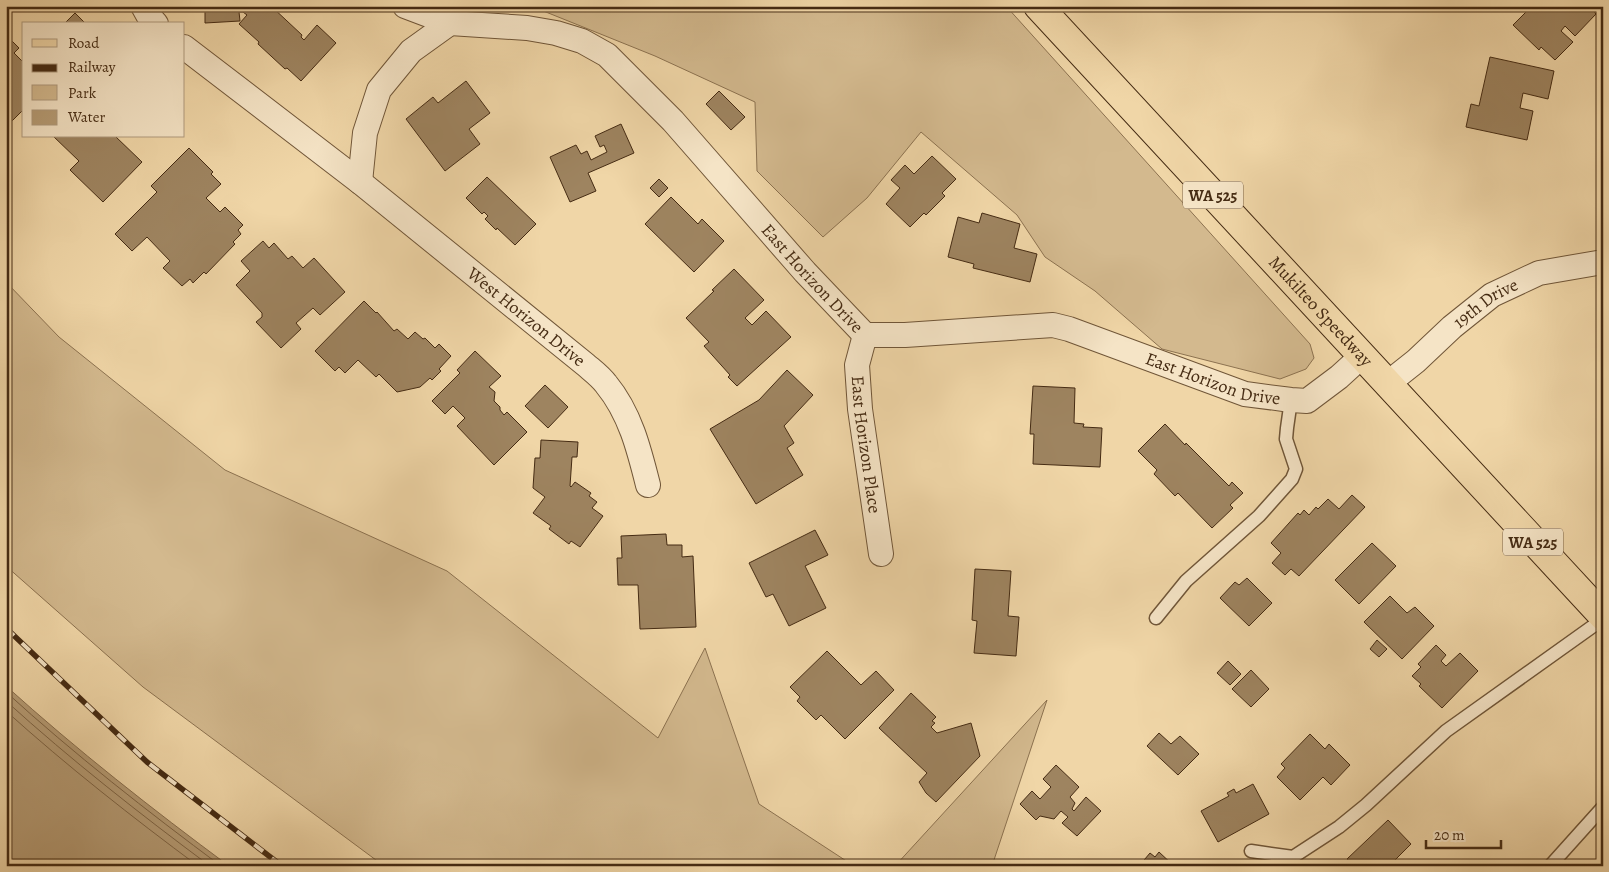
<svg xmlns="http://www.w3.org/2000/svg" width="1609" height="872" font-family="Alegreya,serif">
  <rect width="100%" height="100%" fill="#f0d6a7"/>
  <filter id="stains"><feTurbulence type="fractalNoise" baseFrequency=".004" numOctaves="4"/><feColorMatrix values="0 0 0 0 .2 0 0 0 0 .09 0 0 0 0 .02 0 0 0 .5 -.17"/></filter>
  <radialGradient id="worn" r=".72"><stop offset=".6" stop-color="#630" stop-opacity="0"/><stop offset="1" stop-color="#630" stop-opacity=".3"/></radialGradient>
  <path fill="#d3b98e" stroke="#8c7250" d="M531,6H1006L1310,344L1314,358L1306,369L1280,379L1162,349L1095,291L1045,257L1017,215L921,132L867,198L823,237L757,171L755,102L655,56Z
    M6,282L59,337L225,470L447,571L658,738L705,648L759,804L854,866H384L143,687L6,566Z
    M1047,700L992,866H895Z"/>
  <path fill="#b69c75" stroke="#896f4e" d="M6,686C77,750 152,809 229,866H6Z"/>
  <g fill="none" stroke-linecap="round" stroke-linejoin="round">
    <path stroke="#7e6444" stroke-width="1" d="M6,692C74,754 147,811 221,866
      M6,701C71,760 140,814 210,866
      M6,711C67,766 132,817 198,866"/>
  </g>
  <path fill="#9e8460" stroke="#452b13" d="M205,6H271L302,35L301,37L304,40L317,25L336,43L301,81L287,68L285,69L258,44L259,42L239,24L247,15L243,12H239L240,21L205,23Z
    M1532,6H1588L1596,14L1575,36L1565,26L1561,31L1573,42L1555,60L1541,47L1539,50L1513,25Z
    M75,13L86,24H64Z
    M6,35L19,48L14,53L22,61L24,59V109L6,127Z
    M1490,57L1554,71L1548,99L1523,93L1520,108L1533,111L1527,140L1466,127L1471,104L1479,106Z
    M466,81L490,113L469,129L480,144L445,171L406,119L433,97L438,103Z
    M719,91L745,117L731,130L706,104Z
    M621,124L634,153L588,173L596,191L570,202L550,157L576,145L581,154L587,151L591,160L607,152L604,145L600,147L595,136Z
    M53,136H115L142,162L103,202L70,170L79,161Z
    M189,148L213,172L211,174L221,184L206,198L220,212L225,207L243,225L238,230L241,234L233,242L235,244L206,274L204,272L193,283L190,279L182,286L163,268L170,261L147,237L132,251L115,234L157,192L151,186Z
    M932,156L956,179L942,193L945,196L926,215L924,213L910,227L886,204L900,188L891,180L905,165L914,174Z
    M487,177L536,224L515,245L497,228L496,230L485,219L488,216L484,212L482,214L466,198Z
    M659,179L668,188L659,197L650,188Z
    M671,197L698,224L702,219L724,241L694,272L645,224Z
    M982,213L1020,224L1014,248L1037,254L1030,282L973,268L974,264L948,257L958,217L979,223Z
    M263,241L269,248L274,243L288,259L292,256L303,268L314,258L345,292L320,315L313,308L296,323L301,329L281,348L256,322L262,317V313L236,285L250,271L241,261Z
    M734,269L764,300L745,318L752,325L766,311L791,337L737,386L728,377L730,375L704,346L709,342L686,318L714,291L712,290Z
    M364,301L376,313L377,312L394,331L397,329L408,339L415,332L423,339L425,338L435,348L439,344L451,356L439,369L441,371L432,380L430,378L420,387L397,392L379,374L376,377L358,360L345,373L339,367L335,371L315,351Z
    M475,351L501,376L489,387L495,392L494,401L500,407V410L504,415L507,412L527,432L494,465L457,426L465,418L453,406L445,414L432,401L460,373L457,370Z
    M787,370L813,395L784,426L794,443L787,448L803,475L756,504L710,429L759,400Z
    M545,385L568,407L548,428L525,406Z
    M1033,386L1075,388L1074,423L1084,424L1083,427L1102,428L1100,467L1033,464L1034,434H1030Z
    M1165,424L1185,445L1186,443L1229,486L1232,482L1243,493L1230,505L1233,508L1212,528L1178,493L1175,496L1154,474L1157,470L1138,451Z
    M541,440L578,442L577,457H572L570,486L571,487L575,482L591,493L589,496L597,502L592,508L603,516L580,547L571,541L569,544L549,529L551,526L533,513L545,497L533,488L535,458H540Z
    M1352,495L1365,507L1299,576L1291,569L1285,575L1272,563L1281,553L1271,543L1298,513L1300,515L1304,510L1309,515L1316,507L1318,509L1328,499L1339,509Z
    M815,530L828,555L805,566L826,608L789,626L773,594L766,597L749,563Z
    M666,534L667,545H682V557L693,556L696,627L640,629L638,585H618L617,558H622L621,536Z
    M1372,543L1396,566L1359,604L1335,580Z
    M975,569L1011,571L1008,616L1019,617L1016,656L974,653L977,621L972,620Z
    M1247,578L1272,603L1249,626L1220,598L1235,582L1239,585Z
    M1390,596L1407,613L1415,607L1434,626L1402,659L1364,622Z
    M1377,640L1387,649L1379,657L1370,649Z
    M1436,645L1446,655L1441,661L1446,666L1460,653L1478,671L1442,708L1419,686L1421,684L1412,676L1421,667L1418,664Z
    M827,651L861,685L876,671L894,690L845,739L821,715L816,720L797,701L800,697L790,687Z
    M1228,661L1241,674L1230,685L1217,673Z
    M1251,670L1269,689L1251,707L1232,689Z
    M911,693L936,717L932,721L935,723L931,727L937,733L971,723L980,756L936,802L926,793L919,782L927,773L879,728Z
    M1159,733L1171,744L1180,736L1199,754L1178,775L1147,746Z
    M1310,734L1325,749L1329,744L1350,765L1331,785L1323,777L1300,800L1277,777L1285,768L1281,764Z
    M1056,765L1079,787L1070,797L1075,803L1072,809L1074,811L1086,797L1101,811L1077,836L1062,823L1068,817L1061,811L1054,819L1040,816L1036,820L1020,804L1032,791L1040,799L1051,787L1043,779Z
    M1253,784L1269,814L1218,842L1201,811L1229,796L1227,793L1234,789L1236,793Z
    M1388,820L1411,844L1389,866H1353L1347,859Z
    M1159,852L1174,866H1139L1150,853L1155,857Z"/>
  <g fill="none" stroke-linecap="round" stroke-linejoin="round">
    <defs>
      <path id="lane" d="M1156,618L1186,581L1259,516L1292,479L1296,469L1286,439L1287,428L1291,400
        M1251,851L1293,857L1339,827L1366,805L1446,731L1603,619
        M1550,866L1603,807"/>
      <g id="street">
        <path d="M143,6L148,15L156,24"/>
        <path id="s1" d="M405,6L450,23L527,28L556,33L582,41L607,55L673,121L805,272L865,335H905L1053,325L1069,329L1245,394L1291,400L1307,401L1339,377L1362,356"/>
        <path id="s2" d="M184,47L360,182L586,365C593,371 601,377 606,384C630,413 639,449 648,485"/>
        <path d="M360,182L365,133L379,90L411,51L450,23"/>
        <path id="s3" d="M865,335L857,365L860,409L881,554"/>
        <path id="s4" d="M1387,384L1416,361L1452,327L1492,295L1539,273L1603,262"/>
      </g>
      <g id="primary">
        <path id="s5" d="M1038,6L1603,616"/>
      </g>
    </defs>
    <use href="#lane" stroke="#705638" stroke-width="15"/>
    <use href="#street" stroke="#705638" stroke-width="26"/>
    <use href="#primary" stroke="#452b13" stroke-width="30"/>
    <use href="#lane" stroke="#f5e4c6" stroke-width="12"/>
    <use href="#street" stroke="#f5e4c6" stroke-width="24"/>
    <use href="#primary" stroke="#f0d6a7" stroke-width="28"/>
    <defs>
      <path id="rail" d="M6,628L147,762L282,866"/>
    </defs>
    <use href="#rail" stroke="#452b13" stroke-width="5.5"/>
    <use href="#rail" stroke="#f5e4c6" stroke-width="4" stroke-dasharray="11" stroke-linecap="butt"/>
  </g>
  <g text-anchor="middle" stroke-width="5" stroke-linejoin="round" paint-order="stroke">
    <g fill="#f5e4c6" stroke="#7a6249" stroke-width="1">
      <rect x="1183" y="181.5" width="60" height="27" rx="4"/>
      <rect x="1503" y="528.5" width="60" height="27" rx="4"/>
    </g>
    <g font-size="16" font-weight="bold" fill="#452b13">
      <text x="1213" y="201">WA 525</text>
      <text x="1533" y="548">WA 525</text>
    </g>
    <g font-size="18" fill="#452b13" stroke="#f5e4c6">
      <text dy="6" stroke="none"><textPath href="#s1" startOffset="514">East Horizon Drive</textPath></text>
      <text dy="6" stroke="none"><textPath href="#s4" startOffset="128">19th Drive</textPath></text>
      <text dy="6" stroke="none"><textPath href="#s5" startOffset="416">Mukilteo Speedway</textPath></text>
      <text dy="6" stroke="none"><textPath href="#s2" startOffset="436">West Horizon Drive</textPath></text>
      <text dy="6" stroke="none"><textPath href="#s1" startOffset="949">East Horizon Drive</textPath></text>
      <text dy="6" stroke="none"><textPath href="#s3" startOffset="111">East Horizon Place</textPath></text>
    </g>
  </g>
  <rect width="1609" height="872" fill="none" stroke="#f0d6a7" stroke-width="25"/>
  <rect x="8" y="8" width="1594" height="857" fill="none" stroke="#452b13" stroke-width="2.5"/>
  <rect x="12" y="12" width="1584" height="847" fill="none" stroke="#452b13"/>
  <rect x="22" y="22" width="162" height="115" fill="#f5e4c6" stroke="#af9a7e"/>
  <rect x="32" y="39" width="25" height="8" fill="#f0d6a7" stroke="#af9a7e"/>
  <text x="68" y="48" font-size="15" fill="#452b13">Road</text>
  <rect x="32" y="64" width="25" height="8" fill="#452b13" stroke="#af9a7e"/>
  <text x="68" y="72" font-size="15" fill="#452b13">Railway</text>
  <rect x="32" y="85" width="25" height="15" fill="#d3b98e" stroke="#af9a7e"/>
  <text x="68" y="98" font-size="15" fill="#452b13">Park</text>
  <rect x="32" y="110" width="25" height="15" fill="#b69c75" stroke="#af9a7e"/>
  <text x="68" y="122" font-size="15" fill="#452b13">Water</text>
  <path d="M1426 840v8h75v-8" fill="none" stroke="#452b13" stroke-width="2.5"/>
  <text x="1434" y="840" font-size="15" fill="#452b13" stroke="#f5e4c6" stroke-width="4" paint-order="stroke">20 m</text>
  <rect width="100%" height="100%" filter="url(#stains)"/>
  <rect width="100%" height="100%" fill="url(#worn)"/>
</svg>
